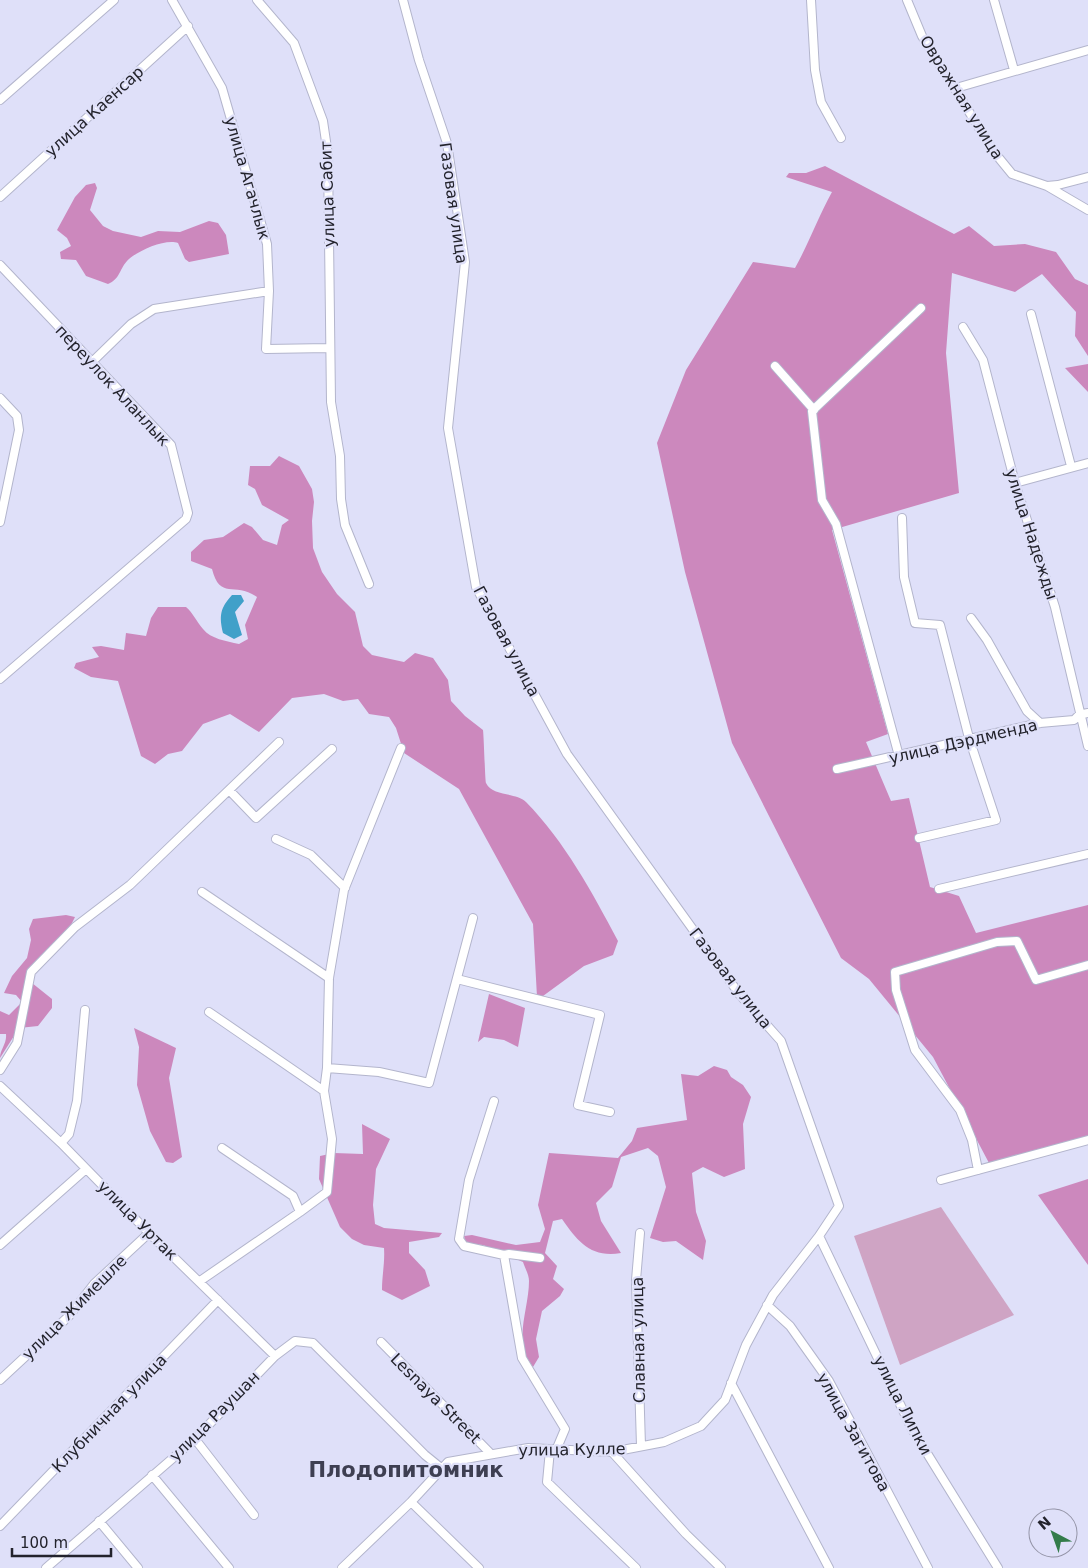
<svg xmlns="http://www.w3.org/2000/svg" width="1088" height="1568" font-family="'DejaVu Sans',sans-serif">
  <rect width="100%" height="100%" fill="#dfe0f9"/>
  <path fill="#cfa4c4" d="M941,1207L1014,1315L900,1365L854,1236Z"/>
  <path fill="#cc88bd" d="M825,166L954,234L969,226L994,246L1025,244L1056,252L1075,279L1088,285V356L1075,336L1076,312L1042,274L1015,292L952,273L946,353L959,493L832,530L888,734L866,742L891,801L909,798L930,887L959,896L976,933L1088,905V1136L989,1163L933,1057L869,979L841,958L732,743L685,572L657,443L686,370L753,262L795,268C809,243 818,217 832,192L786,177L789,173H806Z
    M95,183L97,188L90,210L103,226L113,231L141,237L158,231L180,232L209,221L218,223L226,235L229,254L189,262L185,259L178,243C166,238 136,251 127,261C119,270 120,279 108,284L86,276L76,260L61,259L60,252L71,246L67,238L57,230L75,197L86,185Z
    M1088,364V392L1065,368Z
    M279,456L299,466L312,489L314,502L312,521L313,548L322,572L337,594L355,612L363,646L372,655L404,662L415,653L433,658L448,680L451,701L465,716L483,730C484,738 485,780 486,783C493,797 516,792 526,802C565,842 592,892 618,941L613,955L584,966L543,996L537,997L533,924L459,789L404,753L396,728L389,717L369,714L358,699L343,701L324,694L292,698L259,732L230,714L203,724L182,751L168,754L155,764L141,756L118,681L91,677L74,668L76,663L99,657L92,647L101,646L124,650L126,633L146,636L151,618L158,607H186C193,613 196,621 203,629C211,639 226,641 239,644L248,639L245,625L257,597C235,581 220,601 212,569L191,561V552L204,540L223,537L244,523L252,527L263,540L277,545L282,525L289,520L262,505L255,489L248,485L250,466H270Z
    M66,915L75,917L65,937L53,943L31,969L27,979L52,999V1008L38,1026L19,1028L0,1058C0,1049 7,1044 6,1034H0V1011L9,1015L22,1002L16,995L4,993L12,976L27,958L31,940L29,929L33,919Z
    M489,994L525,1008L518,1047L504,1040L484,1037L478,1042Z
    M134,1028L176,1048L169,1078L182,1157L173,1163L166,1162L150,1131L137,1085L139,1047Z
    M714,1066L727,1070L731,1077L743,1085L751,1097L743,1124L745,1169L724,1177L703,1167L692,1173L696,1212L706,1241L703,1260L676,1241L663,1242L650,1238L666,1187L658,1156L648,1148L621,1157L612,1187L596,1203L601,1221L621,1253C591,1258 578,1242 562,1219L553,1221L545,1253L557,1266L553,1279L564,1289L560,1296L542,1311L536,1339L539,1357L533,1367C512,1342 529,1310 529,1281C529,1275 525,1268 523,1262L483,1245L466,1244L464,1236L472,1235L516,1245L540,1242L545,1229L538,1205L549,1153L618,1158L632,1141L637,1128L687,1120L681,1074L698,1076Z
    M362,1124L390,1139L376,1169L373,1205L375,1224L384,1228L442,1233L439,1237L409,1242V1253L425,1270L430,1286L402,1300L382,1290C382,1275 385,1263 384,1248L364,1245L352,1239L340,1227L319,1179L320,1156L334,1153L363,1154Z
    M1088,1179V1265L1038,1195Z"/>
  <path fill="#40a0c9" d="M232,595H241L244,601L235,612L242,635L234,639L223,633C219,616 220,608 232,595Z"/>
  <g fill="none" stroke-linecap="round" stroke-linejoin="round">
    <defs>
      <path id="minor" d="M257,0L294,43L323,121L328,155L331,402L340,456L341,499L345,525L369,584
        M811,0L815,70L821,102L841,138
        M907,0L922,36L994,152L1012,174L1047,186L1058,185L1088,177
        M994,0L1014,70
        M956,88L1088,50
        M0,100L114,0
        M1047,186L1088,210
        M0,197L188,26
        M0,265L171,445L188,513L186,519L0,679
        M269,291L266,349L329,348
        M1031,314L1071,466
        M963,327L983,360L1015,483L1055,607L1088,746
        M92,362L131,324L154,309L269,291L267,244L222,88L172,0
        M775,366L814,410
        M0,398L17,416L19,430L0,522
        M1015,483L1088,463
        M902,518L904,577L915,623L940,625L969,738L996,820L919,838
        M971,618L987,640L1027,711L1040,723
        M899,756L836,524L822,500L812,411L921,308
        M837,769L1040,723L1074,720L1079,715L1088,713
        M230,791L256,818L332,749
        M276,839L311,855L345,888
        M939,889L1088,854
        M202,892L329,978
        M457,979L600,1015L578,1105L610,1112
        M209,1012L324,1091L332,1139L327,1192L300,1212
        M327,1068L379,1072L429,1083L473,918
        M0,1070L17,1043L31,972L75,927L130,885L279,742
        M0,1086L61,1143L149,1233L275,1356
        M324,1091L327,1068L329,978L344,890L401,748
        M494,1101L469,1180L459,1239L464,1246L504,1255L522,1358L565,1429L557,1448
        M61,1143L69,1134L77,1101L85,1010
        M978,1170L972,1140L960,1110L915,1050L896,990L895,972L997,942L1017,941L1036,980L1088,965
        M941,1180L1088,1140
        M640,1233L636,1280L641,1446
        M819,1236L912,1429L998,1568
        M0,1245L86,1169
        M504,1255L509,1254L540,1258
        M200,1281L300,1212L293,1196L222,1148
        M767,1305L790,1326L829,1381L928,1568
        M381,1342L491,1454
        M0,1380L69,1316L94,1284L149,1233
        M731,1383L829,1568
        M195,1439L254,1515
        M550,1450L547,1482L636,1568
        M612,1452L686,1534L721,1568
        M152,1475L229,1568
        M411,1502L479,1568
        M99,1521L138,1568
        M0,1526L218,1300
        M46,1568L195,1439L275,1356L295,1341L313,1343L425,1455L441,1468
        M342,1568L411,1502L448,1462L528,1448L612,1452L664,1442L701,1426L725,1400L746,1345L773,1295L819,1236L839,1206L781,1041L740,995L567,754L476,587L448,428L465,262L447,143L419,60L403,0"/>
    </defs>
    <use href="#minor" stroke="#b3b5cc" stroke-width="10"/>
    <use href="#minor" stroke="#fff" stroke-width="8"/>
  </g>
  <g text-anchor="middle" stroke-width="4.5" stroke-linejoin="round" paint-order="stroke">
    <g font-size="16" fill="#23232c" stroke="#dfe0f9">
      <text transform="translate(962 97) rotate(58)" y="6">Овражная улица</text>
      <text transform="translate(94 111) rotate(-42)" y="6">улица Каенсар</text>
      <text transform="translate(248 178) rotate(74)" y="6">улица Агачлык</text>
      <text transform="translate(327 194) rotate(-92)" y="6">улица Сабит</text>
      <text transform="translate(454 203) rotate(82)" y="6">Газовая улица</text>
      <text transform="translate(113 385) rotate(47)" y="6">переулок Аланлык</text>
      <text transform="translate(1032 534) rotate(72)" y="6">улица Надежды</text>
      <text transform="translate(507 641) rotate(62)" y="6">Газовая улица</text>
      <text transform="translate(963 741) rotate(-13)" y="6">улица Дэрдменда</text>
      <text transform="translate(731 978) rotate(52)" y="6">Газовая улица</text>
      <text transform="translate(138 1220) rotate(45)" y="6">улица Уртак</text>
      <text transform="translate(74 1307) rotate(-45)" y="6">улица Жимешле</text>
      <text transform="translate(638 1340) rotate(-91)" y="6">Славная улица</text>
      <text transform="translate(436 1398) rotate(45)" y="6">Lesnaya Street</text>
      <text transform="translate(903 1405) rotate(63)" y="6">улица Липки</text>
      <text transform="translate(109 1413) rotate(-46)" y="6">Клубничная улица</text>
      <text transform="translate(214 1416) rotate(-45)" y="6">улица Раушан</text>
      <text transform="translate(854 1432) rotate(61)" y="6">улица Загитова</text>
      <text transform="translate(572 1449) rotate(-1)" y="6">улица Кулле</text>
    </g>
    <g font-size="21" font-weight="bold" fill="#3e3f52" stroke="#dfe0f9">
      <text x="406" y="1477">Плодопитомник</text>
    </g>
  </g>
  <g transform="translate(1053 1533) rotate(319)"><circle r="24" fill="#dfe0f9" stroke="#9494a7"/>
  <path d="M0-4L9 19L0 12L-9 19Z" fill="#337c4a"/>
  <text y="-8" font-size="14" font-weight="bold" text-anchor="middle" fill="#23232c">N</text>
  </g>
  <path d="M12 1548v8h99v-8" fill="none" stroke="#23232c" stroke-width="2.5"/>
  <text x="20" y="1548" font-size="15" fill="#23232c" stroke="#dfe0f9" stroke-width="4" paint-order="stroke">100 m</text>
</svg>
